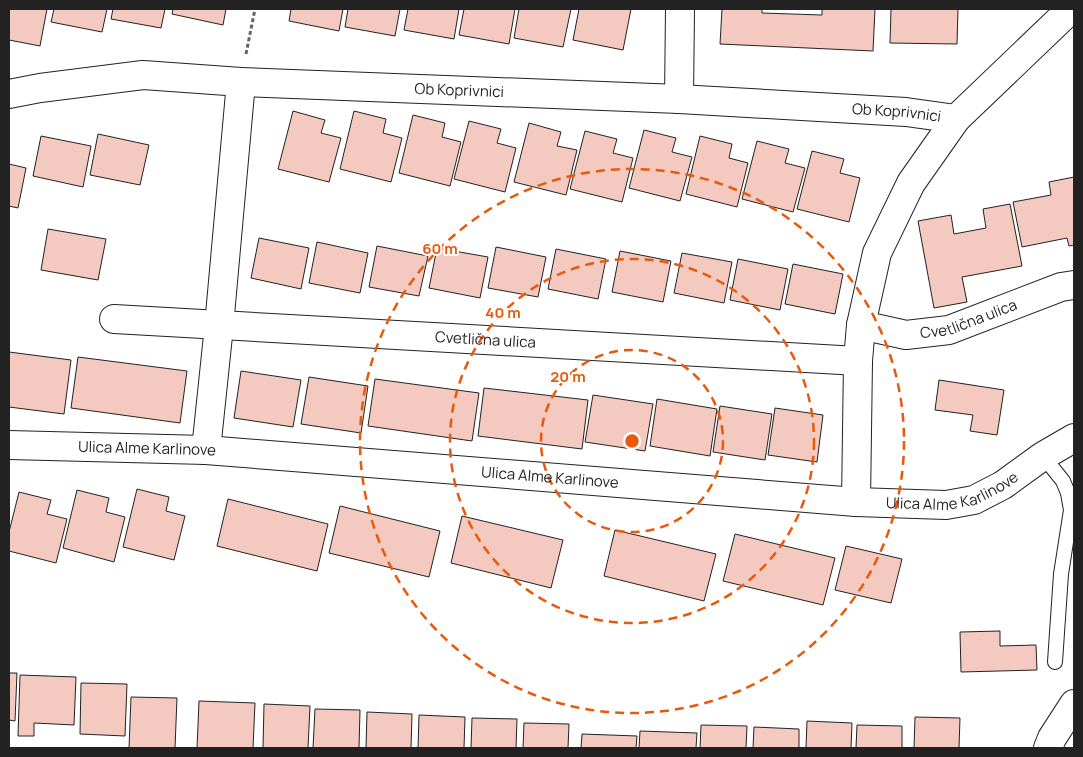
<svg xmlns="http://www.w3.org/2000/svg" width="1083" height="757" font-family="Manrope,sans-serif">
  <rect width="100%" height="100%" fill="#fff"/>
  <path fill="#f3c9c0" stroke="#222" d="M9,9H47L40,46L9,40Z
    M54,9H107L102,32L51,22Z
    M113,9H165L161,28L111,19Z
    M173,9H226L223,25L172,14Z
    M291,9H343L339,31L289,21Z
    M348,9H400L395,36L345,27Z
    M408,9H459L454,39L404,30Z
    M464,9H515L509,44L459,35Z
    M519,9H571L563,47L514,38Z
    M579,9H631L623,50L573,40Z
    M722,9H762V13L822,15V9H875L873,51L720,44Z
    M891,9H958L957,44L890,43Z
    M293,111L325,120L321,133L341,138L329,182L278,169Z
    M354,111L386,119L383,133L402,138L391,182L340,169Z
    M413,115L445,123L442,137L461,142L450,186L399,173Z
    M469,121L501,129L497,143L516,148L505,192L454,179Z
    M529,123L561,132L557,146L577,150L566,195L514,182Z
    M644,130L676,138L672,152L692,157L680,201L629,188Z
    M585,131L617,139L613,153L633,158L622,202L570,189Z
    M98,134L149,145L140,185L90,175Z
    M41,136L91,146L83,187L33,176Z
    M700,136L732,144L729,158L748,163L737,207L686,194Z
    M757,141L789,149L785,163L805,168L793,212L742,199Z
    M812,151L844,159L840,173L860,178L849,222L797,209Z
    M9,164L26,168L18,208L9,206Z
    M1074,177V245L1069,246L1067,238L1022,247L1013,202L1051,195L1049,182Z
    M1010,204L1022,266L962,277L967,302L934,308L918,221L951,215L954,234L986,228L983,209Z
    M48,229L106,239L98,280L41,270Z
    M259,238L309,248L301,289L251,278Z
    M317,242L368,253L360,293L309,283Z
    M377,246L428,256L419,296L369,287Z
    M496,247L546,257L538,297L488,288Z
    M437,248L488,257L480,298L429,288Z
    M556,249L606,259L598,299L548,289Z
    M620,251L671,261L663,302L612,292Z
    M682,253L732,262L724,303L674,293Z
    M738,259L788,269L780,310L730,300Z
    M793,264L843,274L835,314L785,304Z
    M9,352L71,360L64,414L9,407Z
    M78,357L187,371L180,423L71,408Z
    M241,371L301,380L293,427L234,418Z
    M309,377L368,386L361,433L301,424Z
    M375,379L479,393L472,441L368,426Z
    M939,380L1004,390L997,435L970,431L973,415L935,410Z
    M484,388L588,400L582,449L478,436Z
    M593,395L653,404L645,451L585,442Z
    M657,399L717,409L710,456L650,446Z
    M720,406L772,414L765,460L713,452Z
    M775,408L823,415L817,462L768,455Z
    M137,489L169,497L166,511L185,516L174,560L123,547Z
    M77,490L109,498L106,512L125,517L114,562L63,548Z
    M19,492L51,500L47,514L67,519L56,563L9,551V532Z
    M228,499L328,524L317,571L217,546Z
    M340,506L440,531L429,577L329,553Z
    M462,516L563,540L551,588L451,563Z
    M615,530L716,554L704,601L604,576Z
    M735,534L835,558L823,605L723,581Z
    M846,546L902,559L891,603L835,590Z
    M1000,631V646L1036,645L1037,670L961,672L960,632Z
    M9,673H17L15,721L9,720Z
    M20,675L76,677L74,725L34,723V736H18Z
    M81,683L127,684L125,736L80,734Z
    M131,697L177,698L175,748H129Z
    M199,701L255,703L253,748H197Z
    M264,704L310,706L308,748H263Z
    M315,709L360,710L359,748H313Z
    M367,712L412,714L411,748H366Z
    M419,715L465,717L464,748H418Z
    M915,717L960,718L959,748H914Z
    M472,718L517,719L516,748H471Z
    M807,721L852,723L851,748H806Z
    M524,723L569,724L568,748H523Z
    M701,725L747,726L746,748H700Z
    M857,725L902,726V748H856Z
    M754,727L799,729V748H753Z
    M640,731L697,733L696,748H639Z
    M582,734L637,736L636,748H581Z"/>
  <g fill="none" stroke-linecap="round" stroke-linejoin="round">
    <defs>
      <path id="service" d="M1043,456L1063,481L1068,493L1071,510L1061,574L1055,662"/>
      <g id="minor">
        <path id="s1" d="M9,94L40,88L143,75L241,82L679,99L906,112L956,119L1071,9"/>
        <path d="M679,99L680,9"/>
        <path id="s2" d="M114,319L858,361"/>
        <path id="s3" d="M861,325L906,335L949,330L1061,287L1074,285"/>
        <path id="s4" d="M9,445L206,450L856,502L946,505L974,500L1003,485L1043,456L1074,438"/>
        <path d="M206,450L219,326L241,82"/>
        <path d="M856,502L858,361L861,325L877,253L911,183L956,119"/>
        <path d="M1048,748L1052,738L1074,704"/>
      </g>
    </defs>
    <use href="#service" stroke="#222" stroke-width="16"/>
    <use href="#minor" stroke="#222" stroke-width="30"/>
    <path stroke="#646464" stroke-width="3" stroke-dasharray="4 2.5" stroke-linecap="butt" d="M246,54L255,9"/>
    <use href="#service" stroke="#fff" stroke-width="14"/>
    <use href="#minor" stroke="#fff" stroke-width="28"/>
  </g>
  <g fill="none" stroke="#e8590c" stroke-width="2.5" stroke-dasharray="9 6">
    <circle cx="632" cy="441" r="91"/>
    <circle cx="632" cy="441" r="182"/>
    <circle cx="632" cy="441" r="272"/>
  </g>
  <g text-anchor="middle" stroke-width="4" stroke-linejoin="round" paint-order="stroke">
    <g font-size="15" fill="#222" stroke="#fff">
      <text dy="5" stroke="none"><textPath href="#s1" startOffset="452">Ob Koprivnici</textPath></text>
      <text dy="5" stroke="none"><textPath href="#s1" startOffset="890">Ob Koprivnici</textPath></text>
      <text dy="5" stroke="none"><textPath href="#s3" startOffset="111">Cvetlična ulica</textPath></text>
      <text dy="5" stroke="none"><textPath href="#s2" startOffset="372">Cvetlična ulica</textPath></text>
      <text dy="5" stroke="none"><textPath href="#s4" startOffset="138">Ulica Alme Karlinove</textPath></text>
      <text dy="5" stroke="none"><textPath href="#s4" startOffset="542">Ulica Alme Karlinove</textPath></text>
      <text dy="5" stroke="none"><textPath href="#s4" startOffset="948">Ulica Alme Karlinove</textPath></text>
    </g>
  </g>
  <circle cx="632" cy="441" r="8" fill="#e8590c" stroke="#fff" stroke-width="2.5"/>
  <g font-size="15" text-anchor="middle" font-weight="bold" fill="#e8590c" stroke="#fff" stroke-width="4" stroke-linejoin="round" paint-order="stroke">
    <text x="440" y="254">60 m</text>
    <text x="503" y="318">40 m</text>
    <text x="568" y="382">20 m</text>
  </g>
  <rect width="1083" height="757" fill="none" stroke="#222222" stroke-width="20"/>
</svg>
